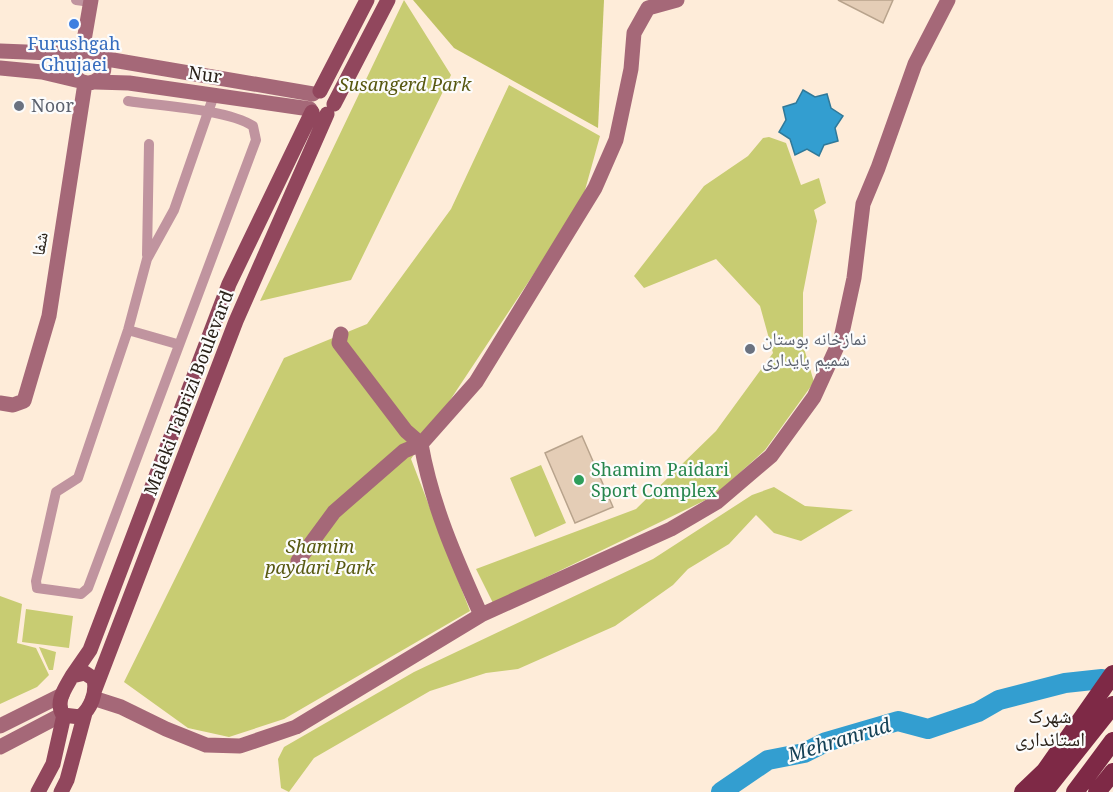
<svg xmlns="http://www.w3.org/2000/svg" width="1113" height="792" font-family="'Noto Serif','Noto Naskh Arabic',serif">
  <rect width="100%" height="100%" fill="#feecd9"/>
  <path fill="#c8cc72" d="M404,0L451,75L351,280L260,301Z
    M509,85L600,136L582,201L411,459L470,611L284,719L229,737L188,728L124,682L284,358L367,324L451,209Z
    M769,137L786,143L801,185L819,178L826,203L814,210L817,221L803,293V345L814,382L765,450L714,496L493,603L476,569L636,509L716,431L773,353L760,306L716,259L644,288L634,276L704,186L748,156L763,138Z
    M541,465L566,523L535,537L510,478Z
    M774,487L805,506L853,510L801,541L774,533L756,515L729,544L688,569L673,585L615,626L518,669L486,673L430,691L314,758L289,792L281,788L278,759L284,747L414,672L653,559L752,495Z
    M0,596L22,604L17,643L36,648L49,675L37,687L0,704Z
    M26,609L73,616L69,648L22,642Z
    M39,647L56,652L53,670H49Z"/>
  <path fill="#bfc263" d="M413,0H604L598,128L454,48Z"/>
  <path fill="#339ed0" stroke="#307999" stroke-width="1.5" d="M803,90L815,97L827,94L831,108L843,116L835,128L838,141L824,145L819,156L807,149L795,155L790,139L779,132L786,120L783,107L796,103Z"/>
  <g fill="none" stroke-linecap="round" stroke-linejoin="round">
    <path stroke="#339ed0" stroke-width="20" d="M721,792L768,760L804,753L826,742L898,721L928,729L978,712L999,700L1065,683L1102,679"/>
  </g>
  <path fill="#e4cdb6" stroke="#b8a38c" stroke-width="1.5" d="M838,0H893L883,23Z
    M582,436L613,507L575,523L545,453Z"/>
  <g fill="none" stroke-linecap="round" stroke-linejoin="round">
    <path stroke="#c0949f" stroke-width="10" d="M76,0L91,2
      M128,101C160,106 227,109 253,126L256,140L88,588L81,594L37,588L36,581L56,492L78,478L128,330L147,259L174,210L214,95
      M147,255L149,144
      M128,330L177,344"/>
    <path stroke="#a56878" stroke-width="15" d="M72 67a16 16 0 1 1 32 0a16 16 0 1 1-32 0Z
      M0,51L78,54
      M82,52L91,0
      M101,58L313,94
      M0,68L42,72L80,81
      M95,82L129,83L310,109
      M0,403L13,405L24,401L49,316L85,83
      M298,561L334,512L404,451L421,444L406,431L339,343L341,334
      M481,615C456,559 432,506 421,444L476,382L595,188L616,140L631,69L634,33L648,8L677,0
      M93,698L121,707L166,729L206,745L240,746L296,727L481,615L671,529L717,502L771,456L814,397L841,338L854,278L863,204L878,168L915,64L948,0
      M0,726L62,695
      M0,747L63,714"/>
    <path stroke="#91475d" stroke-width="15" d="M320,91L367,0
      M334,104L388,0
      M85,673L94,679C97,692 91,709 80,717L63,715C55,701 65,689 72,676Z
      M72,676L90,650L229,284L312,112
      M95,689L236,321L327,114
      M38,792L53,764L64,715
      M61,792L67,780L85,713"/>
    <path stroke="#7e2946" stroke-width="18" d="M1023,792L1045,771L1113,674
      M1044,792L1113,705
      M1075,792L1113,741
      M1097,792L1113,772"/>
  </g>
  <circle fill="#3f7fe0" stroke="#fcfcfc" stroke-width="2" cx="74" cy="24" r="6"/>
  <g fill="#6b7280" stroke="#fcfcfc" stroke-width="2">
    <circle cx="19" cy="106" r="6"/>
    <circle cx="750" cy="349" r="6"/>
  </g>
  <circle fill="#2e9e5b" stroke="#fcfcfc" stroke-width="2" cx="579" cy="480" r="6"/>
  <g text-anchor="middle" stroke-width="4.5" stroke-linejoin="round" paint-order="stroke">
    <g font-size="18" fill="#366cbe" stroke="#fcfcfc">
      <text x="74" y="50">Furushgah<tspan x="74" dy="21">Ghujaei</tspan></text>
    </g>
    <g font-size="18" fill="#2a2219" stroke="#fcfcfc">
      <text transform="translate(205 75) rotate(8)" y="6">Nur</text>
      <text transform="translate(40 244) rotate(-81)" y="6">شفا</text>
      <text transform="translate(189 393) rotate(-69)" y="6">Maleki Tabrizi Boulevard</text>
    </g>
    <g font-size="18" font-style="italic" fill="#575810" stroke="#fcfcfc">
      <text x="405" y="91">Susangerd Park</text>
      <text x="320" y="553">Shamim<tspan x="320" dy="21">paydari Park</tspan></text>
    </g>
    <g font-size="18" fill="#5b616d" stroke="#fcfcfc" text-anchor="start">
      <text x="31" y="112">Noor</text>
      <text x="762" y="345">نمازخانه بوستان<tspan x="762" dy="21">شمیم پایداری</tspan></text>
    </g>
    <g font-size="18" fill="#27864d" stroke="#fcfcfc" text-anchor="start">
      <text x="591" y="476">Shamim Paidari<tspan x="591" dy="21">Sport Complex</tspan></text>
    </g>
    <g font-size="20" fill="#2a2219" stroke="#fcfcfc">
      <text x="1050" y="723">شهرک<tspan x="1050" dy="23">استانداری</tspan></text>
    </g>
    <g font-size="20" font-style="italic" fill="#154156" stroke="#fcfcfc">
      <text transform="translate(839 740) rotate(-17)" y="7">Mehranrud</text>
    </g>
  </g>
</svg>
